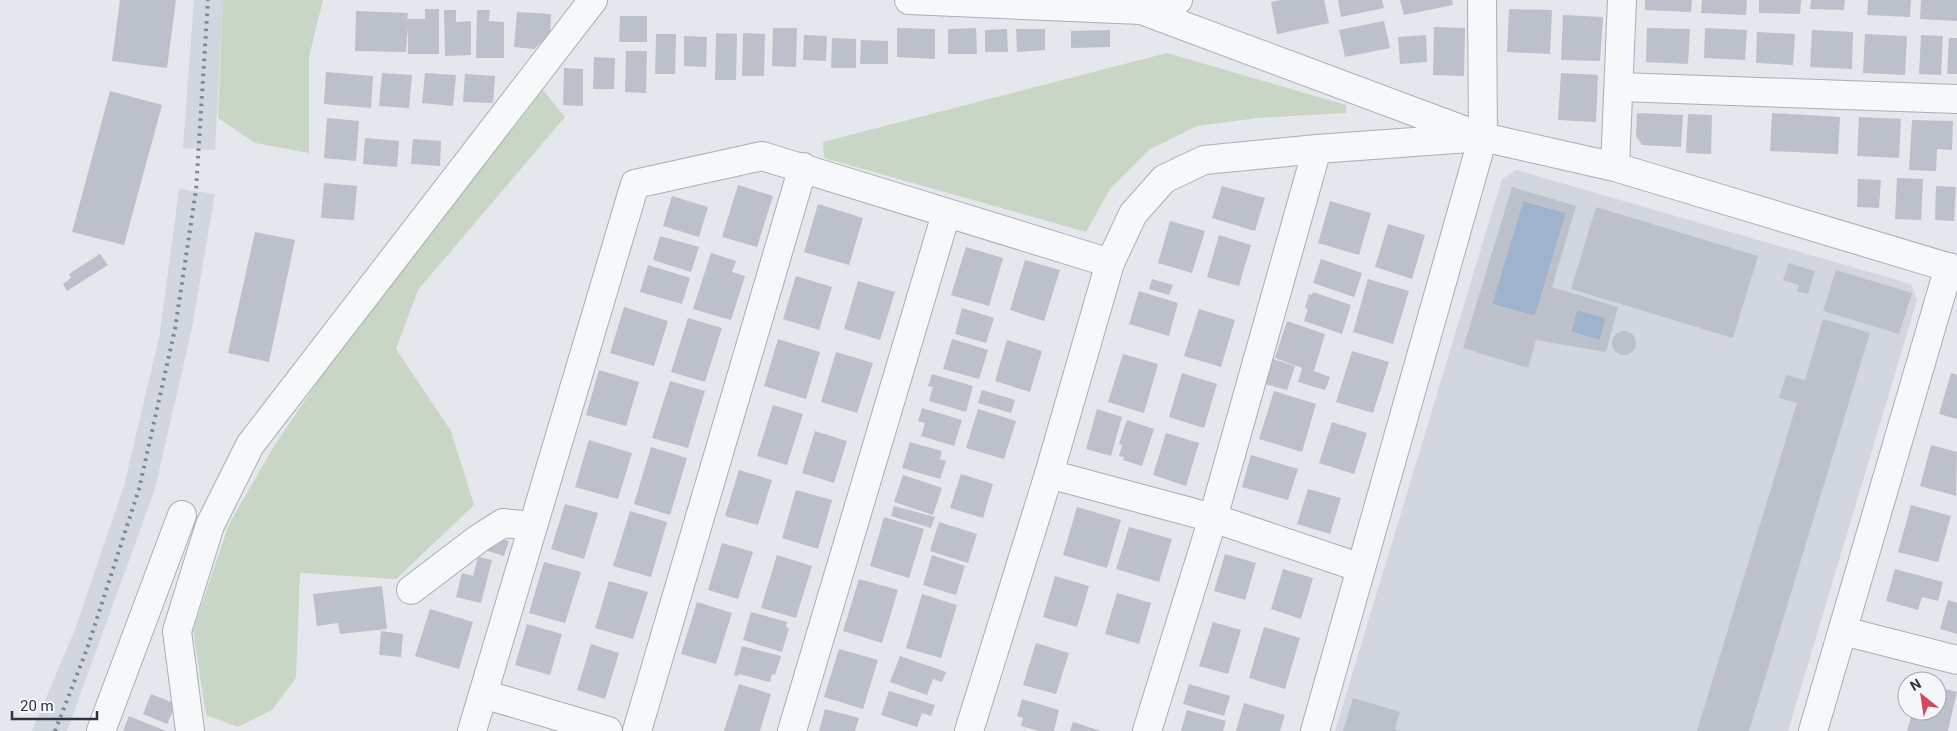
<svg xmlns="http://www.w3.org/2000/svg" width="1957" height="731" font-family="Roboto,sans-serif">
  <rect width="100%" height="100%" fill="#e4e7ec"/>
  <path fill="#d2d6de" d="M194,0H223L215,150L183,148Z
    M1516,170L1911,284L1917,300L1788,731H1335L1502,179Z
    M179,189L215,194L192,328L155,489L67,731H32L74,632L124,486L160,333Z"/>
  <path fill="#c9d6c5" d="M223,0H323L309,57V153L255,143L218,118Z
    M1167,53L1346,105V113L1258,118L1197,126L1149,150L1110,189L1086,232L824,158L823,142Z
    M543,90L565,117L418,290L396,349L451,431L474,505L396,579L300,573L296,678L272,710L238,727L206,715L193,630L229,524L274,446L346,340Z"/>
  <path fill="#9fb4cc" d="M1523,201L1566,213L1535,316L1492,304Z
    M1577,310L1606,318L1600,340L1571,332Z"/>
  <path fill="#bbc0ca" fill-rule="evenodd" d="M120,0H176L167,68L112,61Z
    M1281,0H1324L1329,23L1277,34L1271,2Z
    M1338,0H1382L1384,8L1341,17Z
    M1400,0H1452L1453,5L1404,15Z
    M1645,0H1692L1691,12L1645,10Z
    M1702,0H1747L1746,15L1701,13Z
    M1759,0H1801L1800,14L1759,13Z
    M1811,0H1845L1844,10L1810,9Z
    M1868,0H1911L1910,17L1867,15Z
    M1921,0H1957V21L1920,19Z
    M425,9H439V54H408V27L406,52L355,51L356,11L408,13L407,19H425Z
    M1509,9L1552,10L1550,54L1507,52Z
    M444,10H456V22L471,21V55L445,56Z
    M477,10H490L489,21L504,22V58H476Z
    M517,12L551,14L550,35L534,49L514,47Z
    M1563,15L1603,17L1600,61L1561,60Z
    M620,16H647V42H619Z
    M1384,21L1390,48L1345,57L1339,30Z
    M1434,27L1465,28L1464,76L1433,75Z
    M773,28H797L796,67L772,66Z
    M897,28L935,29V59L897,57Z
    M976,28L977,54H948V29Z
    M1647,28L1690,29L1688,64L1646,62Z
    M1705,28L1747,30L1745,60L1704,58Z
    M1007,29L1008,52H985V30Z
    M1016,29H1045V50L1017,52Z
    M1110,30V47L1071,48V31Z
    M1812,30L1853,32L1852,69L1810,67Z
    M1757,32L1795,34L1793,65L1756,63Z
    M716,33L737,34L736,80H715Z
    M743,33L765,34L764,76H742Z
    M656,34H676L675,74H655Z
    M1865,34L1907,36L1905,75L1863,73Z
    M804,35L827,36L826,61L803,60Z
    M1426,35L1427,62L1400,64L1398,37Z
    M1921,35L1943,36L1941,75L1919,74Z
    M684,36L707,37L706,67L684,66Z
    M832,38L856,39V68H831Z
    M1949,38H1957V74H1947Z
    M861,40L888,41V64H860Z
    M626,51H647L646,93L625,92Z
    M594,57L615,58L614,89H593Z
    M564,68L583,69V106L563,105Z
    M326,72L373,76L371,108L324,104Z
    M382,73L412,75L409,108L379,106Z
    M425,73L456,75L453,106L422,103Z
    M1561,73L1598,75L1596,122L1558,120Z
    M465,74L495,76L493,103L463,102Z
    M110,91L162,105L124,245L72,232Z
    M1637,113L1683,115L1681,147L1642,145L1636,136Z
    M1772,113L1840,117L1838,154L1770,151Z
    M1688,114L1712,115L1711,154L1686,153Z
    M1859,117L1901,119L1899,158L1857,156Z
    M327,118L359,121L356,161L324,158Z
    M1912,120L1953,121L1952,150L1937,149L1936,171L1909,170Z
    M365,138L399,141L397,167L363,164Z
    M413,139L441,141L440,166L411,164Z
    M1897,178L1923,179L1921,220L1895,219Z
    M1858,179L1881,180L1879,208L1857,207Z
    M324,183L357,186L354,220L321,218Z
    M738,185L773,196L757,247L722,237Z
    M1222,186L1265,198L1255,231L1212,218Z
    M1936,186L1956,187L1954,221L1935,220Z
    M1512,187L1576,206L1552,287L1618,307L1606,352L1536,340L1528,368L1463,348ZM1523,201L1566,213L1535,316L1492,304ZM1577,310L1606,318L1600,340L1571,332Z
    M672,196L708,207L699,237L663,226Z
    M1330,201L1371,213L1359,255L1318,243Z
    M818,204L863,218L849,265L804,252Z
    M1596,207L1758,256L1733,338L1571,289Z
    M1170,221L1205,231L1192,273L1158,263Z
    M1388,224L1425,235L1412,279L1375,267Z
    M255,232L295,240L269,362L228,353Z
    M1219,235L1251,245L1239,286L1207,277Z
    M660,236L699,247L691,272L653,260Z
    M966,247L1003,258L989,306L951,295Z
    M711,253L736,261L732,272L745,276L731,320L693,309Z
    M100,254L108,265L67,291L63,284L71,278L69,274Z
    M1321,259L1362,273L1354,297L1313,283Z
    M1025,260L1060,270L1044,321L1010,310Z
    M1789,263L1815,271L1808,294L1797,291L1799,285L1783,280Z
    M648,265L690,278L682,304L640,292Z
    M1836,270L1912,293L1899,334L1823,311Z
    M796,276L832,287L819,330L783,319Z
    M1152,279L1173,285L1169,295L1149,289Z
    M1368,279L1409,291L1393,344L1353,332Z
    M858,281L895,292L880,340L844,329Z
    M1139,291L1178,303L1169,336L1129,324Z
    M1313,292L1351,305L1342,334L1304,321L1308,309L1305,308L1309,294L1312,295Z
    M624,307L668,321L654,366L610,353Z
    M962,308L994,318L986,343L955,334Z
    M1199,309L1235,320L1221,367L1184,356Z
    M688,318L722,328L705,382L671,372Z
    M1823,319L1870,333L1749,731H1697L1797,403L1779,398L1786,375L1805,380Z
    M1287,321L1325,334L1314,371L1330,377L1325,390L1298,382L1302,368L1275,358Z
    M1612 343a12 12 0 1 1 24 0a12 12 0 1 1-24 0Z
    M778,339L820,352L806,399L764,386Z
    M952,339L988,350L979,379L943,369Z
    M1007,340L1042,351L1030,392L995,381Z
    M1352,351L1389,362L1373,413L1336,402Z
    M836,352L873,363L857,413L821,402Z
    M1123,354L1158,364L1144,413L1108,402Z
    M1273,359L1295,366L1287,390L1265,384Z
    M599,370L639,382L626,426L586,415Z
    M1182,373L1217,384L1204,428L1169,417Z
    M1951,373L1957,375V419L1939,414Z
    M932,374L973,386L966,412L929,401L933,387L928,386Z
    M670,381L705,391L688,448L652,438Z
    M982,390L1015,400L1011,413L978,403Z
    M1274,391L1316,404L1302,452L1259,439Z
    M773,405L803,414L787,465L757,456Z
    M922,408L962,420L954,446L921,436L925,423L918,421Z
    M978,409L1016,421L1004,459L966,448Z
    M1097,409L1122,417L1111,456L1086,449Z
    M1127,420L1154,429L1142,466L1123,460L1124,457L1119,456L1122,445L1119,444Z
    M1332,422L1367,433L1354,474L1319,463Z
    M815,431L847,441L834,483L802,473Z
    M1166,433L1199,443L1186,486L1153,475Z
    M589,440L632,453L618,499L575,487Z
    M910,442L942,451L940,459L946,461L940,479L902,468Z
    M1931,445L1957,452L1956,496L1920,486Z
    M651,447L687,458L670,515L634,504Z
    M1251,455L1298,469L1288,500L1242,487Z
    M739,470L772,480L758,525L725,516Z
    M961,474L993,484L983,518L950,508Z
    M903,475L942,488L933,515L894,502Z
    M1308,489L1341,498L1330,534L1297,524Z
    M796,490L832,500L818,549L782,538Z
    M565,504L598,513L584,559L551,549Z
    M1911,505L1951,516L1938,562L1898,552Z
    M894,506L935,517L931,528L891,516Z
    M1077,507L1121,520L1107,568L1063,555Z
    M630,511L667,522L651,577L613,566Z
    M884,517L924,529L909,578L870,566Z
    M939,522L977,534L968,563L930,551Z
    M1129,527L1172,539L1159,582L1116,569Z
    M493,536L509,541L504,556L485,550Z
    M722,543L753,552L738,599L708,590Z
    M1225,554L1256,563L1245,600L1214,591Z
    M777,555L812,566L796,618L761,608Z
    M932,555L965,566L956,595L923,585Z
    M478,557L492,560L481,603L456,597L462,573L473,576Z
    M544,562L581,572L565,623L529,613Z
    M1283,569L1313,578L1301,619L1271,609Z
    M1895,569L1943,582L1938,601L1922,597L1918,610L1886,601Z
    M1055,576L1089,586L1077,627L1043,617Z
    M859,579L898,590L882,643L843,631Z
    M609,581L648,592L633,639L595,628Z
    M382,586L387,629L340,634L338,623L317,626L313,594Z
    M1117,593L1151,603L1139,644L1105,634Z
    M922,594L957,605L941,658L906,648Z
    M1948,600L1957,603V634L1940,629Z
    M697,602L732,613L716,664L681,654Z
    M430,609L473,622L459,669L415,656Z
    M751,612L787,622L786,627L789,628L782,652L743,640Z
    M1213,622L1241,630L1228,674L1199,666Z
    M527,624L562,634L550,675L515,665Z
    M1264,627L1300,638L1285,689L1249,678Z
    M381,631L403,634L401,657L379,655Z
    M1036,643L1069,653L1056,694L1023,685Z
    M591,644L619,653L605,699L577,690Z
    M742,646L781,656L775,675L772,674L770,682L739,674L738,676L734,675Z
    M839,649L878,660L863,709L824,697Z
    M900,656L946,672L942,682L933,679L927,695L890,682Z
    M739,684L771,694L760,731H724Z
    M1189,684L1230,696L1224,716L1183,704Z
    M1937,687L1957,692L1948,731H1907L1913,711H1937Z
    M889,691L935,705L931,716L922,713L917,727L881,715Z
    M151,694L176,704L167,724L143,714Z
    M1353,698L1400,712L1395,729L1399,731H1343Z
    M1022,699L1059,710L1054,731H1039L1021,726L1023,718L1017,716Z
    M1244,703L1285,715L1280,731H1236Z
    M825,709L859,718L855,731H819Z
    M1187,710L1226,721L1223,731H1181Z
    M129,716L166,731H123Z
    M1073,722L1101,731H1070Z"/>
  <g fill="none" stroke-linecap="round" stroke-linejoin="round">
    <defs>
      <path id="minor" d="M909,0L1141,10L1474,134
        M1141,10L1178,0
        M1620,87L1957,99
        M1615,167L1622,0
        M1049,474L1213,518L1361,568
        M411,590L478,539L503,523L533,526
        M1843,631L1957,660
        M483,694L608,731
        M101,731L182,515
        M190,731L177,631L210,525L250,445L593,0
        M472,731L635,184L762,156L1110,263
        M637,731L803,167
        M792,731L946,214
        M969,731L1049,474L1110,263L1133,214L1164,179L1204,160L1317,149L1483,137L1615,167L1957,270
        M1147,731L1213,518L1317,149
        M1315,731L1483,137L1482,0
        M1813,731L1949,267"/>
    </defs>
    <use href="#minor" stroke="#a9aeb7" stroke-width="30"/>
    <use href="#minor" stroke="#f7f8fa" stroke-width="28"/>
    <path stroke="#7d8696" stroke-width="4" stroke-dasharray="2.5 5" stroke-linecap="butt" d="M55,731L87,649L139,489L175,329L196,190L208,0"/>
  </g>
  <g transform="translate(1922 696) rotate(330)"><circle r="24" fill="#f4f6f9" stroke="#a4a8b1"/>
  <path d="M0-4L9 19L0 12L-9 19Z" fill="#d1495b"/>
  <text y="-8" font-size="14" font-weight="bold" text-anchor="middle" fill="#2b3445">N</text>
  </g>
  <path d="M12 711v8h85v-8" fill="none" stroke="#2b3445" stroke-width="2.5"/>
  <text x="20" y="711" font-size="15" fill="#2b3445" stroke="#f4f6f9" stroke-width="4" paint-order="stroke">20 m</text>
</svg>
